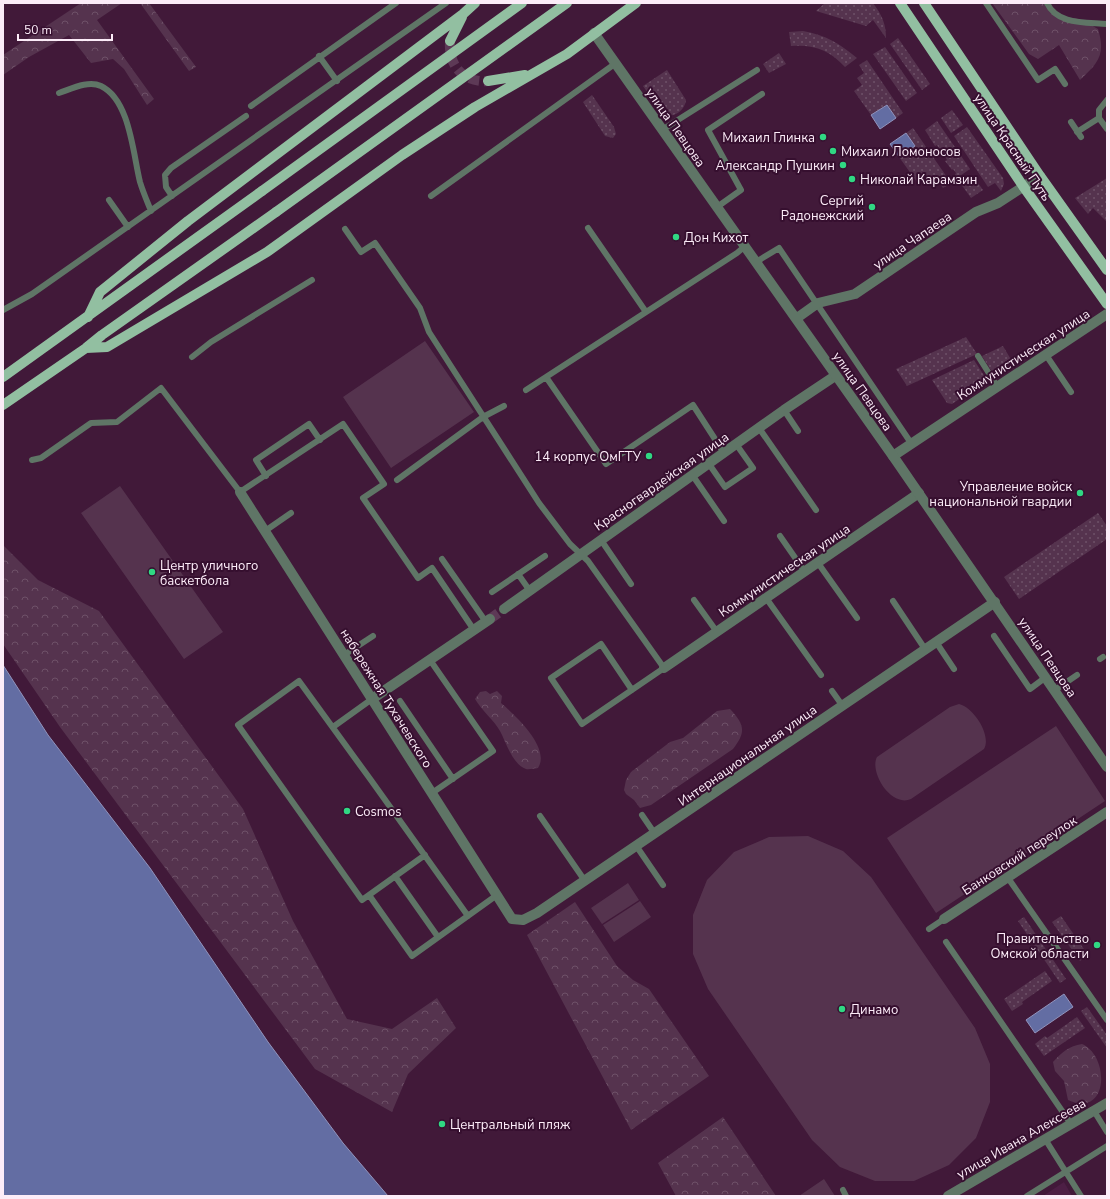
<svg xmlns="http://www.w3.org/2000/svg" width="1110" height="1199" font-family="'Nunito Sans',sans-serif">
  <defs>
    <pattern id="grass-dots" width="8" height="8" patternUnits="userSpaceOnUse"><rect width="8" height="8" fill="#55334e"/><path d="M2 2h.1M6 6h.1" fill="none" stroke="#6e5168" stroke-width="1.8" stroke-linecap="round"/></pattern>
    <pattern id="forest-crowns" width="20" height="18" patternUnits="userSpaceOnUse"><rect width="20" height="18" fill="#55334e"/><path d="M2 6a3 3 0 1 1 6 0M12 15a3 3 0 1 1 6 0" fill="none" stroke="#6e5168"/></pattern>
  </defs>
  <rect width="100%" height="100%" fill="#411939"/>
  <path fill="#4d1f45" d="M1064,1182L1072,1196H1043Z"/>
  <path fill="url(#grass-dots)" d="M825,3H873C882,15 886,24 886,38L873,20L866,26L816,11Z
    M803,31C826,35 840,44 857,58L845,67C830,50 813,44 791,46L789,32Z
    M898,38L930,84L922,90L890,44Z
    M885,47L917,93L906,101L873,54Z
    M779,53L786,64L769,73L763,64Z
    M867,60L903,113L896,118L886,105L871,115L854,91L862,85L857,78L864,73L859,65Z
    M667,70L686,100C685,111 674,117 664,116L643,86Z
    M592,95L614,127L616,134L613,138L605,136L583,102Z
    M952,110L963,125L951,133L941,118Z
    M937,121L970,169L957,178L955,175L956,173L953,169L952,170L945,161L947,160L944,155H941V152L937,145L935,146L925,130Z
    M967,127L1003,178L1004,184L1001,191L995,183L988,187L954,136Z
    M913,128L951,183L943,188L937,180L930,185L924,177L917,182L899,157L915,146L906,133Z
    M973,176L983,190L971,198L961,184Z
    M1107,178V222L1093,208L1088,214L1075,198Z
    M966,337L977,354L907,386L896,369Z
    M1003,346L1013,363L994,375L982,356Z
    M974,360L987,380L952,404L947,403L932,380Z
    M1098,513L1107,526V539L1019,599L1004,577Z
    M1061,916L1088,955L1080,961L1052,922Z
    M1024,917L1066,979L1060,983L1018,921Z
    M1045,971L1052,981L1022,1002L1023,1004L1012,1011L1004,999Z
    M1087,1007L1107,1035V1048L1081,1011Z
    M1077,1017L1085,1028L1044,1056L1035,1044L1045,1036L1047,1038Z"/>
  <path fill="url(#forest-crowns)" d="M81,3H122L97,20L154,99L147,105L124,69L113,59L91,63L69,35L29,57L3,75V55Z
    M140,3H149L196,67L189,71Z
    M992,3H1044C1052,22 1063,15 1078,19C1085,20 1092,26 1098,29C1106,55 1098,63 1080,80L1059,45L1038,59L1029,54Z
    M3,545L38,580L99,611L243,809L293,921L347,1019L392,1029L437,998L456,1028L408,1074L392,1112L315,1069L60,727L3,644Z
    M486,691L490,694L497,691L502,696L501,703C515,715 551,748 538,768C534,768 529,770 526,769C512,764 506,742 500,731C494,720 482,711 475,699L480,692Z
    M730,709C745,725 746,732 733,749L651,805L640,808L634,800L626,794L624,790L626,780L631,772L670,742L683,738L717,711Z
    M575,902L617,966L633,980L649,989L709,1076L631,1130L527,935Z
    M1082,1044C1110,1056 1109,1119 1068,1100L1064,1081L1055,1071L1053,1062C1062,1052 1069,1046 1082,1044Z
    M723,1117L776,1196H676L658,1163Z"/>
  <path fill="#55334e" d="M425,341L474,412L391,468L343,397Z
    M120,486L223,632L184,659L81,513Z
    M959,704C973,707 992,735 984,749L911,799C891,808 869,772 877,757L950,707Z
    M1056,726L1105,801L936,913L887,838Z
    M808,836L843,851L871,877L975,1028L990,1064V1102L976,1138L949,1165L914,1181H875L840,1167L812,1140L708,989L693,954V915L707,880L734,852L769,837Z
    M628,883L639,900L602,924L591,908Z
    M640,901L651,917L614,942L603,925Z
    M824,1179L835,1196H799Z"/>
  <path fill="#636da3" stroke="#9193bc" d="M887,105L896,118L880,129L871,115Z
    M906,133L915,146L899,157L890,144Z
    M3,665L48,735L150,868L268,1042L343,1143L388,1196H3Z
    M1064,994L1073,1007L1035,1033L1026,1020Z"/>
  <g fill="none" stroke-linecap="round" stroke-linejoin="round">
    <path stroke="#5d3956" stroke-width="10" stroke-dasharray="10 5" stroke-linecap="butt" d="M490,619L504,609"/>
    <path stroke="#5d3956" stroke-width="10" stroke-dasharray="10 5" stroke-linecap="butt" d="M450,41C448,65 463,83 488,81"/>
    <path stroke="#5f7566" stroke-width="6" d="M986,3L1038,80L1055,69L1065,84
      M1047,3C1057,25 1086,22 1107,24
      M319,56L337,81
      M59,93C71,89 88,80 101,86C130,100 133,154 140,182C143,192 147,201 151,211
      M1107,100L1099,110V118L1107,129
      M251,106L396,3
      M1071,122L1081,137
      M662,130L757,70
      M1077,132L1099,118
      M172,196L166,187L165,175L171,168L246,116
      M431,196L616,63
      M109,200L128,227
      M717,207L741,190L708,130L762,94
      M588,228L646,312
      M345,229L361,252L375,243L420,308L429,332L539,503L570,544L588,561L664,668L582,724L551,678L601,644L632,690
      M756,262L779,248L911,443
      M3,310L32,294L446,3
      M1046,355L1071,392
      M978,356L997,386
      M192,357L211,342L312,280
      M546,377L606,464L693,405L724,453
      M526,390L737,253L744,247
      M784,410L798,431
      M759,428L816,510
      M32,460L41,458L91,423L117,422L161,388L240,492L343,424L384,484L363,498L418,578L432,568L474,630
      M709,464L725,487L753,468L736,444
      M266,476L256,460L309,424L320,440
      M693,476L724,521
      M397,480L483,417L504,406
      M265,531L291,513
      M780,536L805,572
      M601,540L631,584
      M442,559L486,622
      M818,563L857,618
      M518,574L530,591
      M492,592L545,556
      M766,598L821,675
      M694,600L717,632
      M893,601L925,649
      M994,636L1030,689L1046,677
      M936,642L954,669
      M344,655L373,636
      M1100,659L1103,657
      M430,660L493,751L432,793
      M1055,690L1077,675
      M832,691L842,705
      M400,701L453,779
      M333,727L372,699
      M642,815L655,834
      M540,816L585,881
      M637,847L663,885
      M425,855L362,900L238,725L299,681C356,759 412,837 468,916
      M395,876L438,937
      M1008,878L1107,1020
      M369,895L412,956L497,895
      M929,929L944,919
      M946,942L1071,1124
      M1094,1111L1107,1132
      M1045,1139L1081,1196
      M843,1190L846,1196
      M1027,1196L1107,1146"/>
    <path stroke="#5f7566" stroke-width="10" d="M797,318L818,303L855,294L976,212L998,203L1040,176
      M893,456L1107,314
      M240,492L512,919L523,920L537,913L995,602
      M504,609L784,410L835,376
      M664,668L919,493
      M372,699L490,619
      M944,919L1107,812
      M948,1196L1107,1103"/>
    <path stroke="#5f7566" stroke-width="10" d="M594,33L893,456L1107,767"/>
    <path stroke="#92bfa1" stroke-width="10" d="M900,3L1023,186L1107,304
      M924,3L1040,176L1107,270
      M450,41L462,17
      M488,81L525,75
      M88,317L100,292L188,221L463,14L475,3
      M86,348L107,347L267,252L402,155L475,107L567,54L636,3
      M3,377L262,191
      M3,405L86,348L102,335L276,212"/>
    <path stroke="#92bfa1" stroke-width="10" d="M262,191L522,3
      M276,212L567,3"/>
  </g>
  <g fill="#30d883" stroke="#360f2f" stroke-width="1.5">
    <circle cx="823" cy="137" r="4"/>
    <circle cx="833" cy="151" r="4"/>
    <circle cx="843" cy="165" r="4"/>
    <circle cx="852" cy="179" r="4"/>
    <circle cx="872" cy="207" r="4"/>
    <circle cx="676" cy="237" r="4"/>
    <circle cx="649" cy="456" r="4"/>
    <circle cx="1080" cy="493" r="4"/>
    <circle cx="152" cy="572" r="4"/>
    <circle cx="347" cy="811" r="4"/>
    <circle cx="1097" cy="945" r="4"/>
    <circle cx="842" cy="1009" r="4"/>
    <circle cx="442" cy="1124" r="4"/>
  </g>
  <g text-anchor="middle" stroke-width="4" stroke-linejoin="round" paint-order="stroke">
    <g font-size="13" fill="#fcecf8" stroke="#360f2f">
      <text transform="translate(676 127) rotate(55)" y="5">улица Певцова</text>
      <text transform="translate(1013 147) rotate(56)" y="5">улица Красный Путь</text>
      <text transform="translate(912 240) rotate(-34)" y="5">улица Чапаева</text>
      <text transform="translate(1023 354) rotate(-33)" y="5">Коммунистическая улица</text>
      <text transform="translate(863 391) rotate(55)" y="5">улица Певцова</text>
      <text transform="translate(661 481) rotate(-35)" y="5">Красногвардейская улица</text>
      <text transform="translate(784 570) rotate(-34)" y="5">Коммунистическая улица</text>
      <text transform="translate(1048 657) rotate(56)" y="5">улица Певцова</text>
      <text transform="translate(387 698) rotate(58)" y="5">набережная Тухачевского</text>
      <text transform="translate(747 755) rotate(-35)" y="5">Интернациональная улица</text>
      <text transform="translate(1019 855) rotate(-33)" y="5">Банковский переулок</text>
      <text transform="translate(1021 1138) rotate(-30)" y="5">улица Ивана Алексеева</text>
    </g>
    <g font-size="13" fill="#fcecf8" stroke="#360f2f" text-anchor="start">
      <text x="815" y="142" text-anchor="end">Михаил Глинка</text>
      <text x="841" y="156">Михаил Ломоносов</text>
      <text x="835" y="170" text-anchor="end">Александр Пушкин</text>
      <text x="860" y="184">Николай Карамзин</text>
      <text x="864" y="205" text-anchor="end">Сергий<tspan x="864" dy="15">Радонежский</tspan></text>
      <text x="684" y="242">Дон Кихот</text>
      <text x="641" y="461" text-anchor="end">14 корпус ОмГТУ</text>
      <text x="1072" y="491" text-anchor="end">Управление войск<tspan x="1072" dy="15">национальной гвардии</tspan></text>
      <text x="160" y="570">Центр уличного<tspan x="160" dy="15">баскетбола</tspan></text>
      <text x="355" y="816">Cosmos</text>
      <text x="1089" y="943" text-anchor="end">Правительство<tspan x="1089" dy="15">Омской области</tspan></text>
      <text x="850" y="1014">Динамо</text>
      <text x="450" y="1129">Центральный пляж</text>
    </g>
  </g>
  <rect width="1110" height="1199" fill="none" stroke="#fcecf8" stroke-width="8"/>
  <path d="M18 34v6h94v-6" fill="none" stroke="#fcecf8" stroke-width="2"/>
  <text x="24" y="34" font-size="12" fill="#fcecf8" stroke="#360f2f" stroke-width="3" paint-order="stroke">50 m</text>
</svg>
